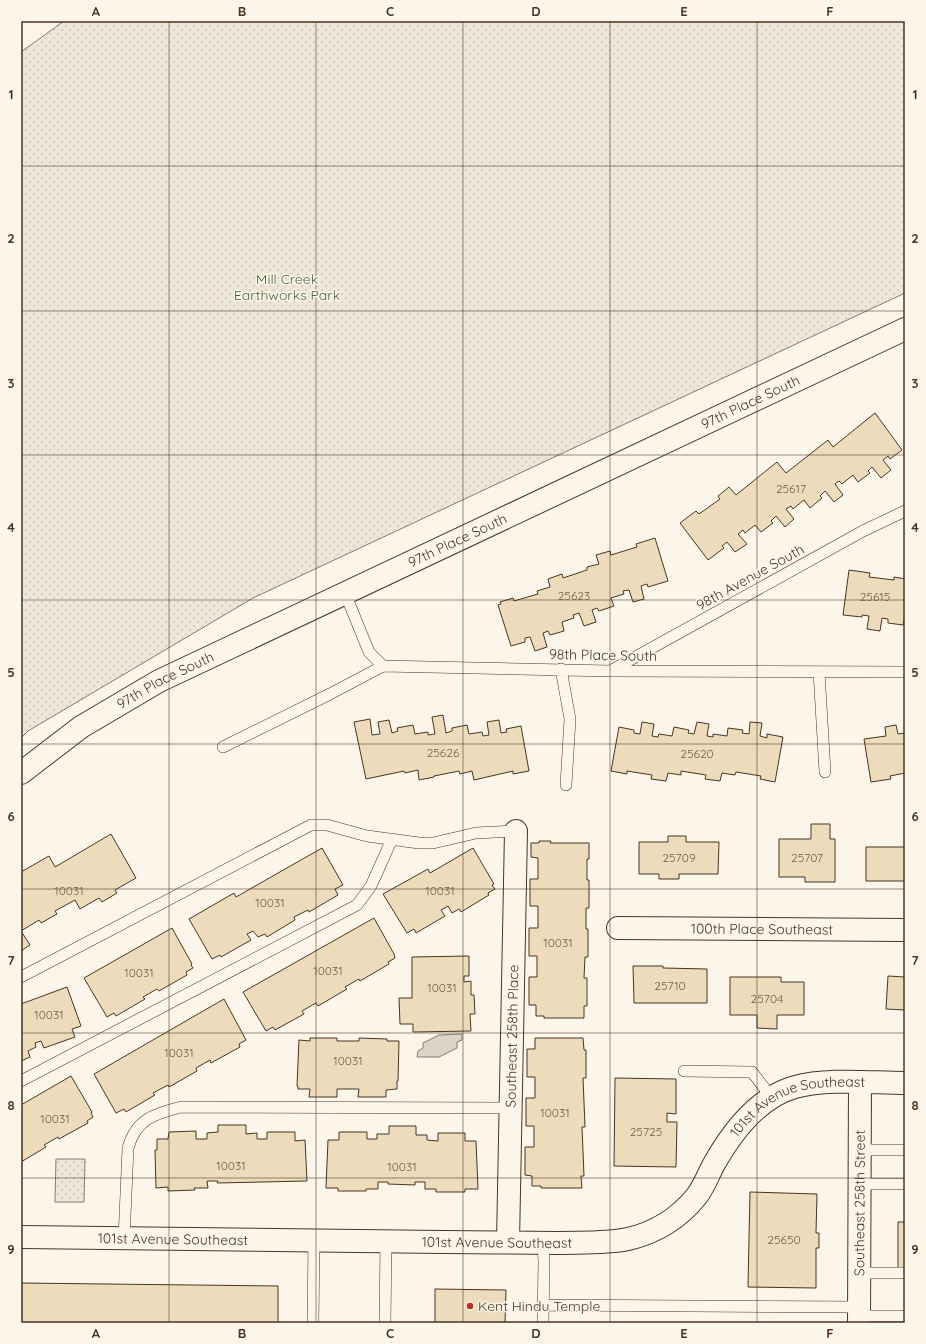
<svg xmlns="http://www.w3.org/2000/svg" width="926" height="1344" font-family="Quicksand,sans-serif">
  <defs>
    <pattern id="park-dots" width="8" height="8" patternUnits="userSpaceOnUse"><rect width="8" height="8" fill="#ede6d9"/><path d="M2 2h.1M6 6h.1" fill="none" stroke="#cdc6ba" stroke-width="1.8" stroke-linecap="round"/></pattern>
  </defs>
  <rect width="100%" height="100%" fill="#fbf6e9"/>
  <path fill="url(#park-dots)" stroke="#887966" d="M64,21H905V293L253,598L28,731L21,738V52Z
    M56,1159H85L84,1202H55Z"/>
  <path fill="#dcd4c6" stroke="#887966" d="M462,1034V1040L457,1042V1048L439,1057H417L418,1051L423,1048V1043L439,1035Z"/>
  <path fill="#ecdcbc" stroke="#4a3520" d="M875,413L902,450L890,459L888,456L883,460L891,470L881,478L872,467L868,471L870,473L858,482L853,475L842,484L839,481L835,484L843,495L834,502L825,491L820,496L822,498L810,508L804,500L793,509L791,506L786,509L794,519L785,527L776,516L771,521L773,523L761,532L755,525L745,533L743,530L738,534L747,544L735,552L727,542L722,546L724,548L708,560L680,523L696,511L699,514L720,499L718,496L729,487L736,495L777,462L786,473L828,440L833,447Z
    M655,538L668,581L648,587L647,584L641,586L644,599L633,602L629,590L623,591L624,594L611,598L614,606L599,611L597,608L592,610L596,622L584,626L579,613L573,615L574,618L562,622L564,631L550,635L548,631L543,633L547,647L535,651L530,637L525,638V642L511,646L498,605L501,604L500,602L513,598L514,601L538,594L537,591L550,587L548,579L562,574L563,578L587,570V567L599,564L596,555L610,551L611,555L637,547L636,544Z
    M849,570L870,573L869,577L894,580V577L905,579V616L903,625L888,623V619L882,618L880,631L867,629L869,616L862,615V617L843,615Z
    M443,715L446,733L452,731V728L467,725L469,734L482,732L483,736L489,735L487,722L499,720L501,733L507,732L506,729L521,726L529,771L513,774V771L474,780L472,771L460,774L459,771L434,776V777L419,780L418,770L405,773L404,771L366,779L354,722L370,719L372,735L380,734L378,722L389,720L392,733L398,731L397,728L413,725L415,734L428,732V735L435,734L432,717Z
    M642,722L654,724L652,736L658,737L659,734L672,736L674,727L689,730L688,733L694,734L697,722L709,724L707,736L713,737V734L727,736L728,728L743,730L742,733L749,734L750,722L762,723L760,736L767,738V734L783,737L775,782L760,779L761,776L736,772L735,775L722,773L720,781L705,779L706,775L681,771V775L668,773L666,781L651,779L652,775L627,771V774L611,771L619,727L634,730V733L640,734Z
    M896,725L898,734L905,733V773L890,776L891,779L871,782L864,739L886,736L885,727Z
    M811,824H830V839H835V882H805V877H779V839H811Z
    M111,834L136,878L115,890L117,893L102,902L99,898L80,909L75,900L55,911L57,914L41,923L39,920L21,931L30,945L21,951V872L49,856L55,867Z
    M668,836H686V842H719L718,874H679V879H659V874H639V842H668Z
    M539,841H551L550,843H589V859H587V880H589V908H586V929H588V957H585L584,978H587V1006H584V1018H544V1016H536V1005H529V977H537V956H529V928H538V906H530V879H538V858L531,857V843H539Z
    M866,847H905V881H866Z
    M322,848L343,885L335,889L338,895L309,912L308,910L294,917L295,920L267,937L265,934L258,937L253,931L247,934L251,940L221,957L220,955L212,959L189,919L234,893L236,897Z
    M473,848L494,884L492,885L495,889L488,893L489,895L461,912L459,909L452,913L448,906L441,910L445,916L416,933L414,929L407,933L383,894L428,869L430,873Z
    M374,918L394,954L395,958L388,962L389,964L360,981L359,979L345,987L347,989L318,1006L316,1003L302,1011L304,1014L275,1030L273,1027L266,1031L243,992Z
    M172,928L192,964L191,965L193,968L186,972L187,975L159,991L157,989L143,997L145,999L116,1016L114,1013L107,1017L84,978Z
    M469,956V976H464V982L471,981V995H474L475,1014H470L471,1031L413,1032V1024H400L399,998H412V957Z
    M633,966H663V968L707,969V1003H634Z
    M888,976L905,977V1010L886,1009Z
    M730,977H781V982H804V1015H777V1029L757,1028V1015H730Z
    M67,987L81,1026L72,1029L75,1037L44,1048L41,1041L35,1043L36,1047L28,1051L30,1057L21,1061V1004Z
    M224,999L246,1040L239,1044L240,1047L211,1063L210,1060L196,1068L197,1071L169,1087L168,1085L153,1093L155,1095L126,1112L124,1109L116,1113L94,1074Z
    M310,1038H337V1041H359V1038L387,1039V1041H399L398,1081H397V1089L386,1090V1097H358L359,1089H337V1097H309L310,1089H298V1086H297L299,1040L310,1041Z
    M535,1038H583L584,1050H586V1078H583L585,1127H582L584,1176H581L582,1188H541V1186H532V1176L525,1175V1147H534V1126H526V1098H535V1077H527V1049H535Z
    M71,1076L92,1112L91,1113L93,1117L87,1121L88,1123L59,1139L58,1137L44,1145L46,1147L21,1162V1105Z
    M615,1078L676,1079V1114L667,1113V1122H677L676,1167L614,1166Z
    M218,1125H246V1134L257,1133V1139H267V1132H295V1141L305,1140L307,1181L217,1183L218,1181H207L208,1188H194L195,1190L168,1191V1187L156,1188L155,1150H157V1139H168L169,1132L196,1131V1139H207V1133L218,1132Z
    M389,1126H416V1135H427V1140L438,1141V1133H465V1141H476L478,1189H465V1192H436V1189H425V1182H415V1185L388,1184V1182H378V1189H366V1191H338V1188H326L328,1140H339V1132H367V1139H377V1134H389Z
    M750,1192L817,1194L816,1233H819V1248H816V1288L748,1287Z
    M898,1222H905V1270H898Z
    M21,1283L278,1286V1323H21Z
    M435,1289L506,1290L505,1323H435Z"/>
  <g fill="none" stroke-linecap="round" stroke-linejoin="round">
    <defs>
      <path id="lane" d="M345,593L369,652L383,666L610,671L905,672
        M561,669L570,719L566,785
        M612,670L863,531L905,511
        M819,672L825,772
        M223,747L330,694L383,666
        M21,977L311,825H327L367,836L419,843H433L476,833L516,831
        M684,1071L752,1072L772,1098
        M21,1081L357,905L371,886L392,839
        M860,1150H905
        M860,1184H905
        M124,1239L128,1148C136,1119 154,1114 181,1107L512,1108
        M543,1243L544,1262L543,1323
        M860,1273H905
        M544,1305L859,1307
        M859,1316H905
        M313,1323L314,1241
        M385,1323L386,1242"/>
      <g id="street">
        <path id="s1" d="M21,773L81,727L159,681L905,329"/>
        <path id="s2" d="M618,928L905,930"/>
        <path id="s3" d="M21,1237C161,1239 301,1241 442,1242C480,1242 518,1243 556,1243C580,1242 604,1244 628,1239C654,1233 678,1219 696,1197C704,1187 708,1175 714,1164C732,1132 759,1097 795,1087C828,1078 871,1083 905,1083"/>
        <path id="s4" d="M508,1242L516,831"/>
        <path id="s5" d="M859,1323L860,1082"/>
      </g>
    </defs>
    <use href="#lane" stroke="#4a3520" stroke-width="12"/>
    <use href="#street" stroke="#4a3520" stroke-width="24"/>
    <use href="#lane" stroke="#fbf6e9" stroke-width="11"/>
    <use href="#street" stroke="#fbf6e9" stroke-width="22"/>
  </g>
  <path fill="none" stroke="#4a3520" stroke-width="1" stroke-opacity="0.55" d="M169,21V1323M316,21V1323M463,21V1323M610,21V1323M757,21V1323M21,166H905M21,311H905M21,455H905M21,600H905M21,744H905M21,889H905M21,1033H905M21,1178H905"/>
  <circle fill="#c62828" stroke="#fbf6e9" stroke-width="1.5" cx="470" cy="1306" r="4"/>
  <g text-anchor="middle" stroke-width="3" stroke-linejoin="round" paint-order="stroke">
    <g font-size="12" fill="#725f47">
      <text x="791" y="493">25617</text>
      <text x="574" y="600">25623</text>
      <text x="875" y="601">25615</text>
      <text x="443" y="757">25626</text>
      <text x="697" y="758">25620</text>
      <text x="679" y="862">25709</text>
      <text x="807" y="862">25707</text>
      <text x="69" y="895">10031</text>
      <text x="440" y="895">10031</text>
      <text x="270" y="907">10031</text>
      <text x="558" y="947">10031</text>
      <text x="328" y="975">10031</text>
      <text x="139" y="977">10031</text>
      <text x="670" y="990">25710</text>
      <text x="442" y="992">10031</text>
      <text x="767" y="1003">25704</text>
      <text x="49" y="1019">10031</text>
      <text x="179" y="1057">10031</text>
      <text x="348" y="1065">10031</text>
      <text x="555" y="1117">10031</text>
      <text x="55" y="1123">10031</text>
      <text x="646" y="1136">25725</text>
      <text x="231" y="1170">10031</text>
      <text x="402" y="1171">10031</text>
      <text x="784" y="1244">25650</text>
    </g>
    <g font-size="14" fill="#436837" stroke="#fbf6e9">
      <text x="287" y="284">Mill Creek<tspan x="287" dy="16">Earthworks Park</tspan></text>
    </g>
    <g font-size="14" fill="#4a3520" stroke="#fbf6e9">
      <text dy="5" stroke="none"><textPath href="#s1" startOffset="820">97th Place South</textPath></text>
      <text dy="5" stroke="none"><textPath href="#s1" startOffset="496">97th Place South</textPath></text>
      <text transform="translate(750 577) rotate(-29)" y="5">98th Avenue South</text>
      <text transform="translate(603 655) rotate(1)" y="5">98th Place South</text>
      <text dy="5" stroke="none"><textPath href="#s1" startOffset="172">97th Place South</textPath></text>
      <text dy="5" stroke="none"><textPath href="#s2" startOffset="144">100th Place Southeast</textPath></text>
      <text dy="5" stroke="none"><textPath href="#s4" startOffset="206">Southeast 258th Place</textPath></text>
      <text dy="5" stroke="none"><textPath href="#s3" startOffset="836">101st Avenue Southeast</textPath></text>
      <text dy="5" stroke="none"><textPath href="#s5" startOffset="120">Southeast 258th Street</textPath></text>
      <text dy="5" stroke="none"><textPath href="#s3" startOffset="152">101st Avenue Southeast</textPath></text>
      <text dy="5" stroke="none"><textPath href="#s3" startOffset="476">101st Avenue Southeast</textPath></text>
    </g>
    <g font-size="14" fill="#4a3520" stroke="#fbf6e9" text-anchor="start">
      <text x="478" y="1311">Kent Hindu Temple</text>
    </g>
  </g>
  <rect width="926" height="1344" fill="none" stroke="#fbf6e9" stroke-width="44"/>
  <rect x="22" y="22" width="882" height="1300" fill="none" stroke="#4a3520" stroke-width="1.5"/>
  <g font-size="13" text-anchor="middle" font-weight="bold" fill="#4a3520">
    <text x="96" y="16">A</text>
    <text x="242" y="16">B</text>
    <text x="390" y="16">C</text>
    <text x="536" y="16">D</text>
    <text x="684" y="16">E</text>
    <text x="830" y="16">F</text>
    <text x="11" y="99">1</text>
    <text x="915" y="99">1</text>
    <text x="11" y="243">2</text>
    <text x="915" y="243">2</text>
    <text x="11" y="388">3</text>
    <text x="915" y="388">3</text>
    <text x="11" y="532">4</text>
    <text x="915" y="532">4</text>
    <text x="11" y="677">5</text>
    <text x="915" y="677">5</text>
    <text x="11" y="821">6</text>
    <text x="915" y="821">6</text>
    <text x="11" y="965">7</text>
    <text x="915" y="965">7</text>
    <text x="11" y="1110">8</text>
    <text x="915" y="1110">8</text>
    <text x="11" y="1254">9</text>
    <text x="915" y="1254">9</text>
    <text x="96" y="1338">A</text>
    <text x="242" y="1338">B</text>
    <text x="390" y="1338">C</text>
    <text x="536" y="1338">D</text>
    <text x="684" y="1338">E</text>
    <text x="830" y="1338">F</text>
  </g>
</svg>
